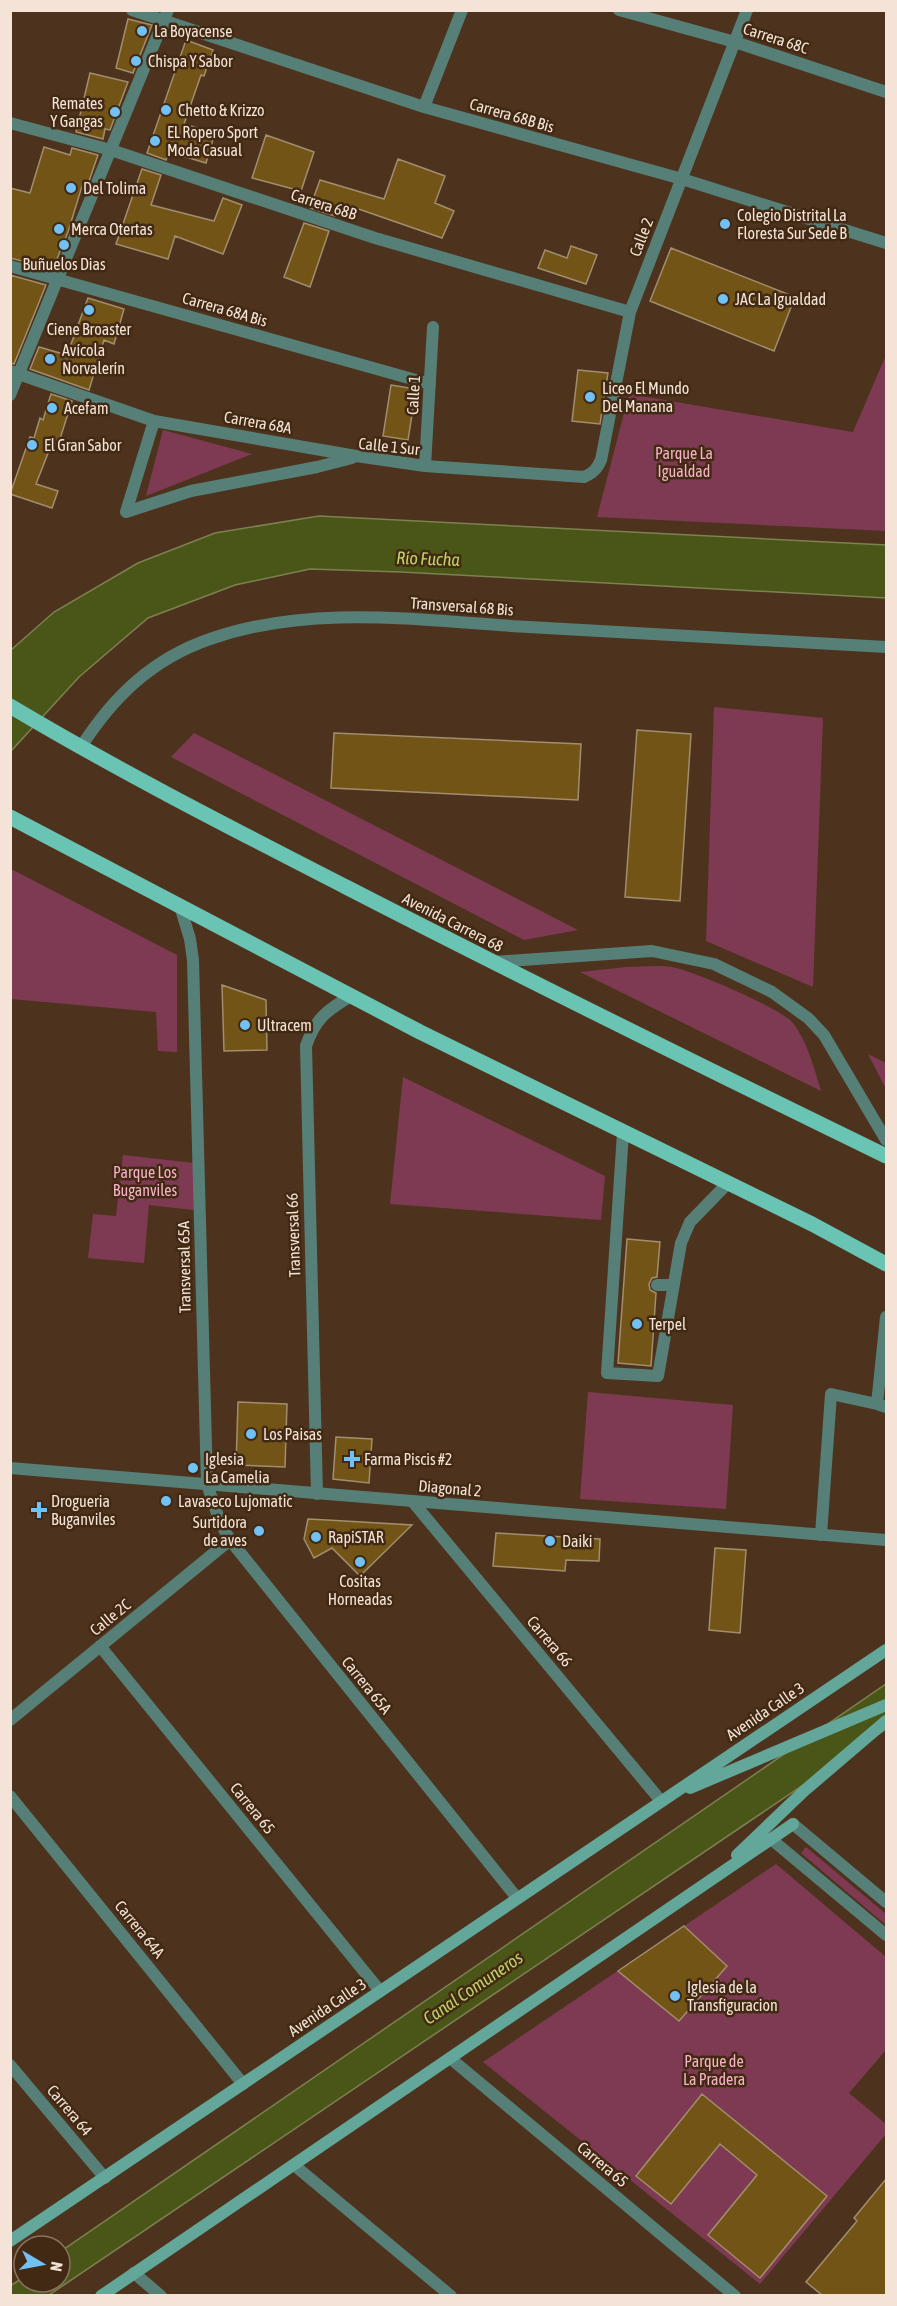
<svg xmlns="http://www.w3.org/2000/svg" width="897" height="2306" font-family="'Asap Condensed',sans-serif">
  <rect width="100%" height="100%" fill="#4d331e"/>
  <path fill="#7e3a52" d="M886,355V531L597,517L629,394L853,432Z
    M163,430L252,454L146,496Z
    M714,707L823,718L813,987L706,941Z
    M194,733L578,930L524,940L171,757Z
    M11,869L177,955V1052L158,1051L156,1012L11,999Z
    M626,967C641,967 658,965 672,967C693,971 781,1008 793,1023C808,1043 814,1068 821,1091L580,972Z
    M868,1054L886,1063V1089Z
    M403,1077L605,1176L601,1220L390,1204Z
    M123,1155L203,1164L202,1211L149,1205L144,1263L88,1258L93,1214L116,1216Z
    M588,1392L733,1405L726,1509L580,1499Z
    M806,1847L886,1914V1925L801,1853Z
    M776,1864L886,1957V2050L849,2093L886,2124V2134L760,2284L483,2062Z"/>
  <path fill="#4a5618" stroke="#7d8051" stroke-width="1.5" d="M319,516L886,545V598L401,572L310,569L235,585L148,618L79,677L11,751V650L54,612L138,563L215,533Z
    M886,1684V1729L49,2295H11L10,2286L24,2277V2282H60V2252Z"/>
  <path fill="#735417" stroke="#a18e6e" stroke-width="1.5" d="M128,19L152,25L133,73L116,68Z
    M186,40L213,50L204,76L201,75L184,124L215,133L206,163L169,152L166,160L147,153Z
    M90,73L128,82L110,130L105,129L103,139L76,132Z
    M266,135L314,152L301,191L252,178Z
    M44,147L70,155L72,148L98,155L88,184L83,183L68,232L53,269L10,258V188L30,193Z
    M398,159L445,176L435,203L454,211L442,238L350,206L349,210L338,206L335,216L310,208L320,180L384,199Z
    M142,169L161,175L151,205L214,221L223,198L242,205L223,254L175,236L168,259L116,244Z
    M304,223L329,231L310,287L284,277Z
    M571,246L597,255L586,284L538,268L545,250L567,258Z
    M671,248L795,297L774,351L650,301Z
    M10,275L46,285L14,364L10,363Z
    M88,298L124,309L114,344L104,340L89,390L30,369L39,347L67,355Z
    M578,370L608,373L600,424L572,421Z
    M391,385L416,389L408,440L383,436Z
    M51,394L72,401L58,445L52,443L36,484L58,491L52,508L10,494L30,437L34,438L40,418L43,420Z
    M637,730L691,734L680,901L625,897Z
    M334,733L581,744L578,800L331,788Z
    M222,985L266,1000L267,1050L224,1051Z
    M627,1239L660,1242L657,1277L652,1278L649,1284L650,1290L656,1293L651,1366L618,1363Z
    M238,1402L287,1404L285,1467L236,1465Z
    M336,1437L372,1439L369,1483L333,1479Z
    M308,1519L327,1520L412,1525L360,1576L332,1548L314,1558L304,1539Z
    M496,1533L600,1539L599,1561L566,1560L565,1571L493,1566Z
    M715,1548L746,1550L740,1633L709,1630Z
    M684,1926L727,1966L679,2021L618,1971Z
    M702,2094L827,2196L760,2278L708,2235L757,2175L720,2144L671,2204L636,2176Z
    M886,2179V2295H822L806,2282L857,2221L854,2218Z"/>
  <g fill="none" stroke-linecap="round" stroke-linejoin="round">
    <path stroke="#568077" stroke-width="12" d="M494,962L652,951L714,964L772,992L808,1018L824,1035L886,1140
      M623,1133L607,1373L658,1376L681,1243L690,1222L727,1184
      M657,1285H674
      M886,1317L877,1404L886,1407
      M821,1535L831,1394L877,1404"/>
    <path stroke="#568077" stroke-width="12" d="M132,10L424,107L682,179L886,243
      M619,10L735,42L886,92
      M424,107L462,10
      M10,123L111,150L375,238L630,312
      M10,266L430,384
      M10,371L154,421L356,456L425,466L584,477C593,473 597,469 601,460L630,312L747,10
      M425,466L433,327
      M126,512L191,491L317,467L352,458
      M126,512L154,421
      M81,747C113,697 152,659 210,639C313,603 423,621 529,627C648,633 767,640 886,647
      M180,906L190,939L193,960L207,1484L220,1522L230,1540L517,1898
      M317,1494L306,1046C315,1019 327,1010 351,996
      M413,1502L661,1801
      M100,1646L380,1991
      M10,1720L230,1540
      M10,1796L243,2084
      M450,2058L735,2296
      M10,2065L105,2178
      M294,2165L451,2296
      M134,2273L161,2296"/>
    <path stroke="#568077" stroke-width="12" d="M10,395L168,10
      M10,1468L886,1540
      M793,1824L886,1902
      M771,1839L886,1935"/>
    <path stroke="#62a799" stroke-width="12" d="M690,1788L886,1705
      M737,1855L804,1791L886,1721
      M10,2241L886,1650
      M101,2296L793,1824"/>
    <path stroke="#6ac4b3" stroke-width="15" d="M10,706C119,771 233,829 346,887C525,979 705,1068 886,1156
      M10,817L420,1032L812,1224L886,1264"/>
  </g>
  <g fill="#72c1f5" stroke="#422913" stroke-width="2">
    <circle cx="142" cy="31" r="6"/>
    <circle cx="136" cy="61" r="6"/>
    <circle cx="166" cy="110" r="6"/>
    <circle cx="115" cy="112" r="6"/>
    <circle cx="155" cy="141" r="6"/>
    <circle cx="71" cy="188" r="6"/>
    <circle cx="725" cy="224" r="6"/>
    <circle cx="59" cy="229" r="6"/>
    <circle cx="64" cy="245" r="6"/>
    <circle cx="723" cy="299" r="6"/>
    <circle cx="89" cy="310" r="6"/>
    <circle cx="50" cy="359" r="6"/>
    <circle cx="590" cy="397" r="6"/>
    <circle cx="52" cy="408" r="6"/>
    <circle cx="32" cy="445" r="6"/>
    <circle cx="245" cy="1025" r="6"/>
    <circle cx="637" cy="1324" r="6"/>
    <circle cx="251" cy="1434" r="6"/>
    <path d="M349 1450h6v6h6v6h-6v6h-6v-6h-6v-6h6z"/>
    <circle cx="193" cy="1468" r="6"/>
    <circle cx="166" cy="1501" r="6"/>
    <path d="M36 1501h6v6h6v6h-6v6h-6v-6h-6v-6h6z"/>
    <circle cx="259" cy="1531" r="6"/>
    <circle cx="316" cy="1537" r="6"/>
    <circle cx="550" cy="1541" r="6"/>
    <circle cx="360" cy="1562" r="6"/>
    <circle cx="675" cy="1996" r="6"/>
  </g>
  <g text-anchor="middle" stroke-width="5" stroke-linejoin="round" paint-order="stroke">
    <g font-size="16" fill="#f4e3d6" stroke="#422913" text-anchor="start">
      <text x="154" y="37">La Boyacense</text>
      <text x="148" y="67">Chispa Y Sabor</text>
      <text x="103" y="109" text-anchor="end">Remates<tspan x="103" dy="18">Y Gangas</tspan></text>
      <text x="178" y="116">Chetto &amp; Krizzo</text>
      <text x="167" y="138">EL Ropero Sport<tspan x="167" dy="18">Moda Casual</tspan></text>
      <text x="83" y="194">Del Tolima</text>
      <text x="737" y="221">Colegio Distrital La<tspan x="737" dy="18">Floresta Sur Sede B</tspan></text>
      <text x="71" y="235">Merca Otertas</text>
      <text x="64" y="270" text-anchor="middle">Buñuelos Dias</text>
      <text x="735" y="305">JAC La Igualdad</text>
      <text x="89" y="335" text-anchor="middle">Ciene Broaster</text>
      <text x="62" y="356">Avícola<tspan x="62" dy="18">Norvalerín</tspan></text>
      <text x="602" y="394">Liceo El Mundo<tspan x="602" dy="18">Del Manana</tspan></text>
      <text x="64" y="414">Acefam</text>
      <text x="44" y="451">El Gran Sabor</text>
      <text x="257" y="1031">Ultracem</text>
      <text x="649" y="1330">Terpel</text>
      <text x="263" y="1440">Los Paisas</text>
      <text x="205" y="1465">Iglesia<tspan x="205" dy="18">La Camelia</tspan></text>
      <text x="364" y="1465">Farma Piscis #2</text>
      <text x="51" y="1507">Drogueria<tspan x="51" dy="18">Buganviles</tspan></text>
      <text x="178" y="1507">Lavaseco Lujomatic</text>
      <text x="247" y="1528" text-anchor="end">Surtidora<tspan x="247" dy="18">de aves</tspan></text>
      <text x="328" y="1543">RapiSTAR</text>
      <text x="562" y="1547">Daiki</text>
      <text x="360" y="1587" text-anchor="middle">Cositas<tspan x="360" dy="18">Horneadas</tspan></text>
      <text x="687" y="1993">Iglesia de la<tspan x="687" dy="18">Transfiguracion</tspan></text>
    </g>
    <g font-size="16" fill="#f4e3d6" stroke="#422913">
      <text transform="translate(776 38) rotate(18)" y="6">Carrera 68C</text>
      <text transform="translate(512 115) rotate(16)" y="6">Carrera 68B Bis</text>
      <text transform="translate(324 204) rotate(18)" y="6">Carrera 68B</text>
      <text transform="translate(641 237) rotate(-69)" y="6">Calle 2</text>
      <text transform="translate(225 309) rotate(16)" y="6">Carrera 68A Bis</text>
      <text transform="translate(413 395) rotate(-87)" y="6">Calle 1</text>
      <text transform="translate(258 422) rotate(10)" y="6">Carrera 68A</text>
      <text transform="translate(389 446) rotate(6)" y="6">Calle 1 Sur</text>
      <text transform="translate(462 606) rotate(4)" y="6">Transversal 68 Bis</text>
      <text transform="translate(453 922) rotate(27)" y="6">Avenida Carrera 68</text>
      <text transform="translate(293 1235) rotate(-92)" y="6">Transversal 66</text>
      <text transform="translate(184 1267) rotate(-91)" y="6">Transversal 65A</text>
      <text transform="translate(450 1488) rotate(5)" y="6">Diagonal 2</text>
      <text transform="translate(110 1617) rotate(-39)" y="6">Calle 2C</text>
      <text transform="translate(550 1641) rotate(50)" y="6">Carrera 66</text>
      <text transform="translate(367 1685) rotate(51)" y="6">Carrera 65A</text>
      <text transform="translate(765 1711) rotate(-34)" y="6">Avenida Calle 3</text>
      <text transform="translate(253 1808) rotate(51)" y="6">Carrera 65</text>
      <text transform="translate(140 1929) rotate(51)" y="6">Carrera 64A</text>
      <text transform="translate(327 2007) rotate(-34)" y="6">Avenida Calle 3</text>
      <text transform="translate(70 2110) rotate(50)" y="6">Carrera 64</text>
      <text transform="translate(603 2164) rotate(40)" y="6">Carrera 65</text>
    </g>
    <g font-size="16" fill="#f6b2c6" stroke="#422913">
      <text x="684" y="459">Parque La<tspan x="684" dy="18">Igualdad</tspan></text>
      <text x="145" y="1178">Parque Los<tspan x="145" dy="18">Buganviles</tspan></text>
      <text x="714" y="2067">Parque de<tspan x="714" dy="18">La Pradera</tspan></text>
    </g>
    <g font-size="18" font-style="italic" fill="#bbd366" stroke="#422913">
      <text transform="translate(428 559) rotate(2)" y="6">Río Fucha</text>
      <text transform="translate(473 1988) rotate(-34)" y="6">Canal Comuneros</text>
    </g>
  </g>
  <rect width="897" height="2306" fill="none" stroke="#f4e3d6" stroke-width="24"/>
  <g transform="translate(42 2264) rotate(100)"><circle r="28" fill="#422913" stroke="#897361" stroke-width="1.5"/>
  <path d="M0-4.5L10 22L0 15L-10 22Z" fill="#72c1f5"/>
  <text y="-9" font-size="16" font-weight="bold" text-anchor="middle" fill="#f4e3d6">N</text>
  </g>
</svg>
